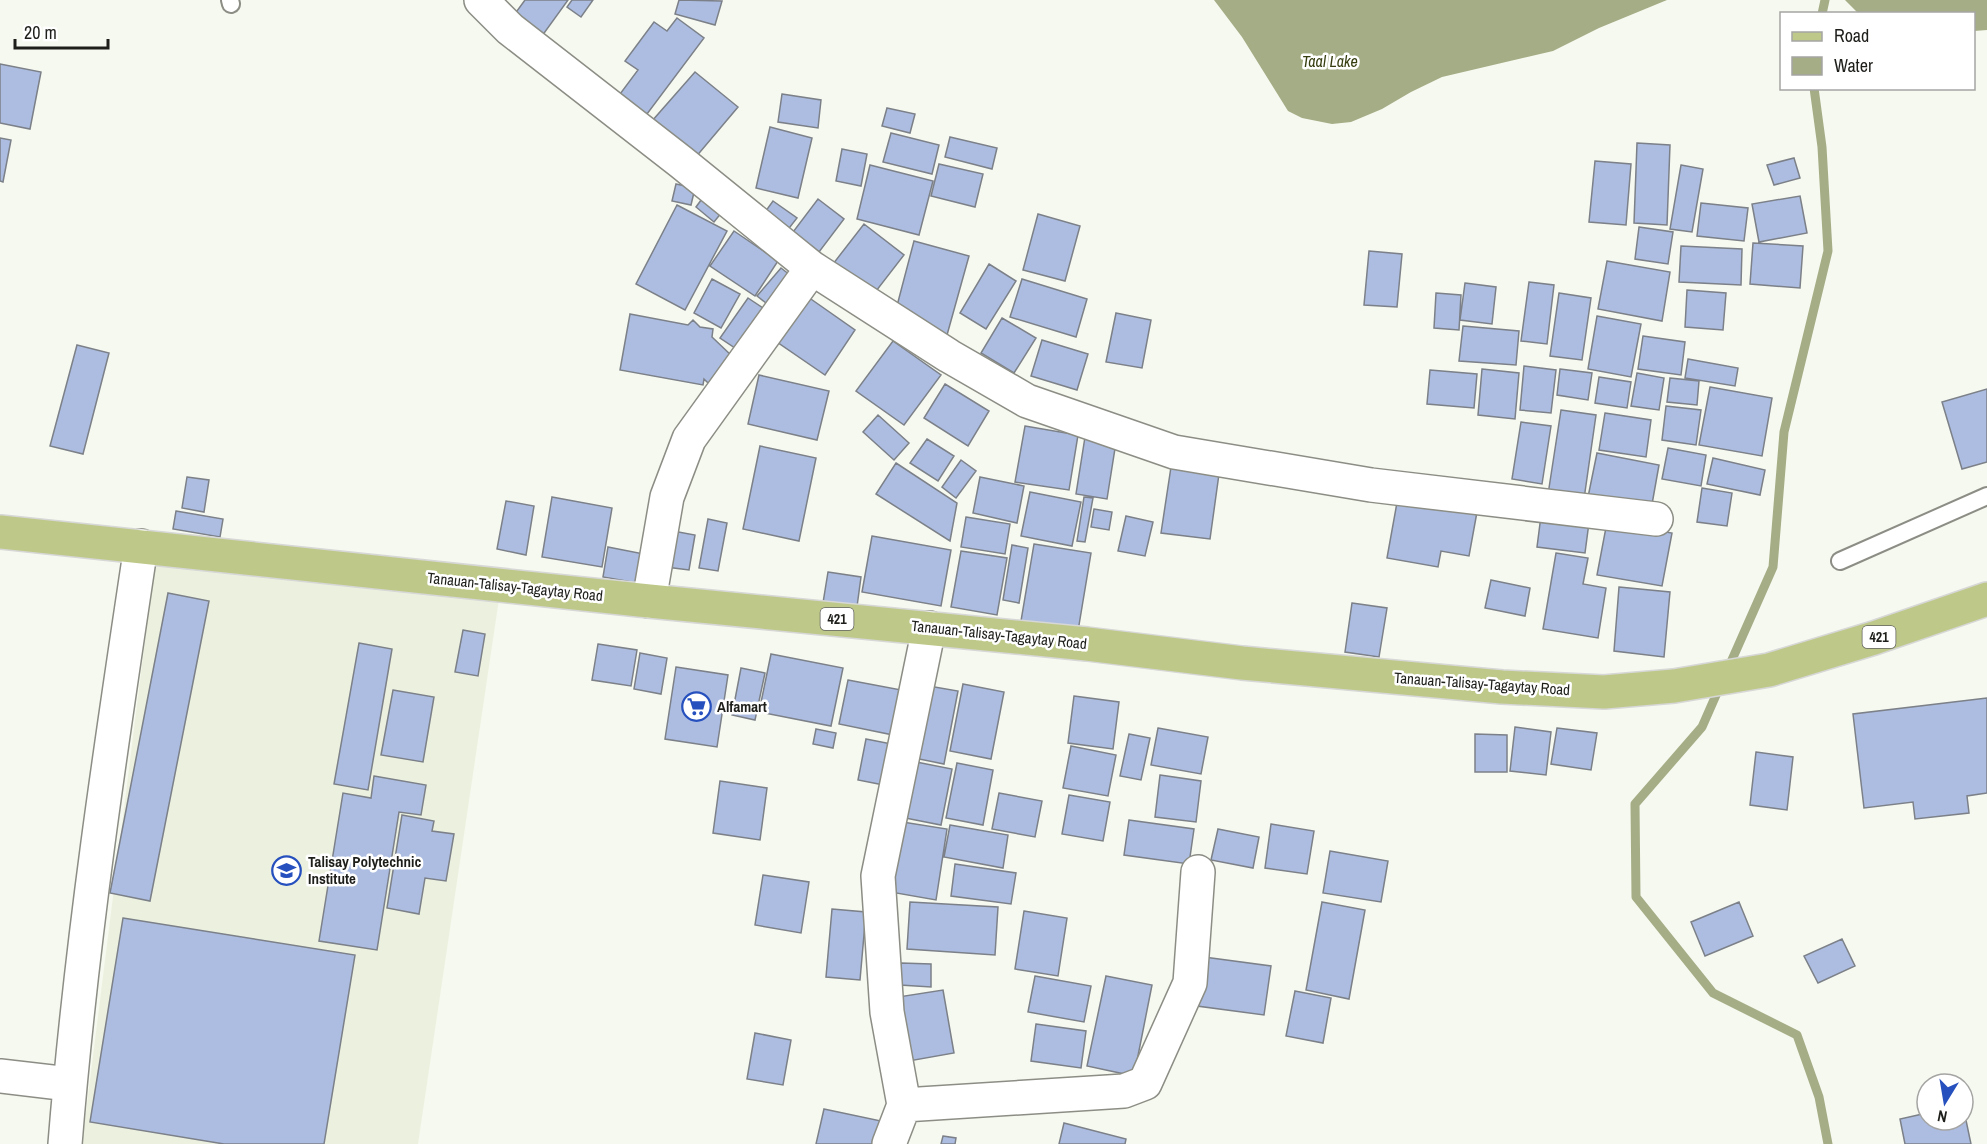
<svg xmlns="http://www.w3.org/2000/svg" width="1987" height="1144" font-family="'Archivo Narrow',sans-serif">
  <rect width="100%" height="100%" fill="#f6f9ef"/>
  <path fill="#ecf1df" d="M155,561L499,599L418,1144H82Z"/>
  <path fill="#a4ad86" d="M1214,0H1667L1599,28L1553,51L1442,77L1411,92L1382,109L1351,122L1332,124L1302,118L1288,111L1242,37Z
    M1845,0H1987V30L1974,31V14L1858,13Z"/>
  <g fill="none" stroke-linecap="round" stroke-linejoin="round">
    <path stroke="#a4ad86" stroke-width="9" d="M1822,14L1825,0
      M1727,671L1773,567L1784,432L1828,251L1822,147L1814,88
      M1720,686L1702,727L1635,804L1636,897L1713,993L1797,1035L1819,1097L1828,1144"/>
  </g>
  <path fill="#acbde1" stroke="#7c8088" stroke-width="1.5" d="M525,0H568L542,36L514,15Z
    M572,0H593L581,17L567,7Z
    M679,0L722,1L715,25L675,14Z
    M677,18L704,38L644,118L617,98L638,70L625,61L654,22L667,31Z
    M0,64L41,72L30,129L0,123Z
    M695,72L738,107L695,158L652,121Z
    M782,94L821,100L818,128L778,122Z
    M887,108L915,114L910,133L882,126Z
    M770,127L812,138L798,198L756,188Z
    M891,133L939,145L932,174L883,162Z
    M950,137L997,148L992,169L945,157Z
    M0,138L11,140L3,182L0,181Z
    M1637,143L1670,145L1667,225L1634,223Z
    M842,149L867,154L861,186L836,181Z
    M1794,158L1800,178L1774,185L1767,165Z
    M1595,161L1631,164L1626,225L1589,222Z
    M939,164L983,174L975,207L931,196Z
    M870,165L933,181L919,235L857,219Z
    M1681,165L1703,169L1692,232L1670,229Z
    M676,184L695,188L691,205L672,201Z
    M707,192L726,207L714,222L696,207Z
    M1800,196L1807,233L1759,242L1752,204Z
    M818,199L844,219L819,252L793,232Z
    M773,201L797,218L783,236L760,219Z
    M1701,203L1748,208L1744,241L1697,236Z
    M677,205L727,231L685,310L636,284Z
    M1038,214L1080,226L1065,281L1023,270Z
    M864,224L904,255L873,295L833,264Z
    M1639,227L1673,232L1668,264L1635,259Z
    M734,231L778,261L755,296L710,266Z
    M914,241L969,256L947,335L893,321Z
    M1753,243L1803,246L1800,288L1750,284Z
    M1681,246L1742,249L1741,285L1679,282Z
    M1369,251L1402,254L1397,307L1364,305Z
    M1607,261L1670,272L1662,321L1598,309Z
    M989,264L1016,281L986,329L960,313Z
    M781,268L799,282L775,310L757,296Z
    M712,279L740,294L721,328L694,313Z
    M1022,279L1087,299L1076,337L1010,317Z
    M1529,282L1554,285L1547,344L1521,341Z
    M1465,283L1496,287L1492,324L1460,320Z
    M1687,290L1726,293L1723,330L1685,327Z
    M1436,293L1461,295L1459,330L1434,328Z
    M1559,293L1591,298L1582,360L1550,356Z
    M808,297L855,330L825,375L777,342Z
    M748,298L766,310L738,350L720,338Z
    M1116,313L1151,320L1142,368L1106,362Z
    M630,314L688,325L693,320L700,327L713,329L712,337L733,357L709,384L704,379L703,385L620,370Z
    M1597,316L1641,324L1631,377L1588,369Z
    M1002,318L1036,338L1014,373L981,353Z
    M1463,326L1519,331L1516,365L1459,361Z
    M1643,336L1685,342L1681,375L1638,369Z
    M1042,340L1088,354L1077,390L1031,376Z
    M893,341L941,375L904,425L856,391Z
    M77,345L109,353L83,454L50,446Z
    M1688,359L1738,368L1735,386L1685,378Z
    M1524,366L1556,370L1551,413L1520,410Z
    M1482,369L1519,373L1515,419L1478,415Z
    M1560,369L1592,373L1588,400L1557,395Z
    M1430,370L1477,374L1474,408L1427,404Z
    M1637,373L1664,378L1659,410L1631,406Z
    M759,375L829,391L817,440L748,424Z
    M1599,377L1631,382L1627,408L1595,403Z
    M1670,378L1699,381L1697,405L1667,402Z
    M945,384L989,411L968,446L924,418Z
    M1710,387L1772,398L1762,456L1699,445Z
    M1987,389V462L1962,469L1942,402Z
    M1666,406L1701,410L1696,445L1662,440Z
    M1561,410L1596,415L1583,506L1547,501Z
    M1605,413L1651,420L1646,457L1599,450Z
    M878,415L909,443L894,460L863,432Z
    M1521,422L1551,426L1542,484L1512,479Z
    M1025,426L1078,435L1069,490L1015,482Z
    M1085,437L1116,442L1107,499L1076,494Z
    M927,439L954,456L938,481L910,463Z
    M760,446L816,458L799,541L743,529Z
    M1668,448L1706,455L1701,486L1662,479Z
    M1597,453L1659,465L1651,510L1588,497Z
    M1713,458L1765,470L1760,495L1707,484Z
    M961,460L976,471L956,498L942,487Z
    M896,463L957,503L950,541L876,494Z
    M1171,467L1219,474L1210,539L1161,533Z
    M187,477L209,480L204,512L182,508Z
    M980,477L1024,486L1017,523L973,513Z
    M1702,488L1732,493L1727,526L1697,522Z
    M1030,492L1081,502L1072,546L1021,536Z
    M552,497L612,508L602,567L542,557Z
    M1084,497L1093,498L1085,542L1077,541Z
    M1398,497L1477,512L1469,556L1441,551L1438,567L1387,558Z
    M506,501L534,506L526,555L497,549Z
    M1542,508L1590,515L1585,553L1537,547Z
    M1094,509L1112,512L1109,530L1091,527Z
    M176,511L223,519L220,537L173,529Z
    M1126,516L1153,522L1145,556L1118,551Z
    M966,517L1010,524L1005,554L961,547Z
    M708,519L727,523L718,571L699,568Z
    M1607,522L1672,533L1662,586L1597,575Z
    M673,531L695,535L689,570L666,567Z
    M872,536L951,550L941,606L862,592Z
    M1034,544L1091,553L1078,631L1021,621Z
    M1012,545L1028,548L1019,603L1003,600Z
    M608,547L649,555L643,584L603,577Z
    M961,551L1007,558L997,615L951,607Z
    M1556,553L1588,558L1583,584L1606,588L1598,638L1543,629Z
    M828,572L861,577L856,614L822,609Z
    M1491,580L1530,588L1525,616L1485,608Z
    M1619,587L1670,592L1664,657L1614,651Z
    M168,593L209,601L150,901L110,893Z
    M1352,603L1387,608L1379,657L1345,652Z
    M463,630L485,634L478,676L455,672Z
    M359,643L392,649L368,790L334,784Z
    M598,644L637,650L631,686L592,680Z
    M640,653L667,658L661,694L634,689Z
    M771,654L843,668L831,726L759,712Z
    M676,667L728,675L717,747L665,739Z
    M741,668L765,673L755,720L732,715Z
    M848,680L912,692L903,737L839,724Z
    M963,684L1004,692L991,759L950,751Z
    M923,685L958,691L944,764L909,757Z
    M393,690L434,697L423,762L381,755Z
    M1074,696L1119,702L1113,749L1068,743Z
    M1987,698V793L1967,796L1969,813L1915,819L1913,802L1864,808L1853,714Z
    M1515,727L1551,732L1546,775L1510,771Z
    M1158,728L1208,737L1201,774L1151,765Z
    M1557,728L1597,733L1591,770L1551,764Z
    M816,729L836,733L833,748L813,744Z
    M1129,734L1150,738L1141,780L1120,776Z
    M1475,734L1507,735V772H1475Z
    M866,739L902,746L894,787L858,780Z
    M1071,746L1116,755L1108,796L1063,788Z
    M1756,752L1793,757L1787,810L1750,805Z
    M906,760L952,769L941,825L895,816Z
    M957,763L993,770L983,825L946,818Z
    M1160,775L1201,781L1196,822L1155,817Z
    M374,776L426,785L421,815L399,812L377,950L319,941L343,793L371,798Z
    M720,781L767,788L760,840L713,833Z
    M999,793L1042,801L1035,837L992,829Z
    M1069,795L1110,802L1103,841L1062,834Z
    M402,815L434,821L432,831L454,834L446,881L425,878L419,914L387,908Z
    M890,820L947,829L936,900L879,890Z
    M1129,820L1194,829L1189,864L1124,855Z
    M1271,824L1314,831L1307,874L1265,868Z
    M950,825L1008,835L1003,868L944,857Z
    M1218,829L1259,837L1253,868L1211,860Z
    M1330,851L1388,861L1381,902L1323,893Z
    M955,864L1016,873L1011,904L951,896Z
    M763,875L809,882L801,933L755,925Z
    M910,902L998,907L995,955L907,949Z
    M1322,902L1365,910L1349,999L1306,990Z
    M1739,902L1753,936L1705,956L1691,922Z
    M832,909L866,912L860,980L826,977Z
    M1024,911L1067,918L1058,976L1015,969Z
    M123,918L355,955L324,1144H224L90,1122Z
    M1842,939L1855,966L1818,983L1804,956Z
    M1204,957L1271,966L1264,1015L1197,1006Z
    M901,963L931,964V987L900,985Z
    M1035,976L1091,986L1084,1022L1028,1012Z
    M1106,976L1152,985L1134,1076L1087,1066Z
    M943,990L954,1053L909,1061L898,997Z
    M1295,991L1331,998L1323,1043L1286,1036Z
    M1036,1024L1086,1031L1081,1068L1031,1061Z
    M755,1033L791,1040L783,1085L747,1079Z
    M1963,1106L1971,1144H1905L1900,1119L1927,1113V1120H1963Z
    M824,1109L881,1121L876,1144H816Z
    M1064,1123L1126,1139L1125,1144H1059Z
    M943,1136L956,1138L955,1144H941Z"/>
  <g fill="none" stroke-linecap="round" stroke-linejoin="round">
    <defs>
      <path id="service" d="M230,0L231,4
        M1840,561L1987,496"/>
      <path id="minor" d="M481,0L510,29L681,162L812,268L689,439L667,497L649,601
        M812,268L949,356L1027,401L1174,452L1371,485L1656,519
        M0,1076L69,1084
        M904,1105L1124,1091L1145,1083L1190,983L1198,872
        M65,1144C81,944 111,745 141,546
        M889,1144L904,1105L887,1012L878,876L929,628"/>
      <path id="primary" d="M0,532L649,601L1087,644L1242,663L1502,687L1604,692L1674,686L1769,670L1874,638L1987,599"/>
    </defs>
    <use href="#service" stroke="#8c8e85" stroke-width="20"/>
    <use href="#minor" stroke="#8c8e85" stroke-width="36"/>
    <use href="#primary" stroke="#d6d7d6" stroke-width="36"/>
    <use href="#service" stroke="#fff" stroke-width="16"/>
    <use href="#minor" stroke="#fff" stroke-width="33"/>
    <use href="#primary" stroke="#bec989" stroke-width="33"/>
  </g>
  <defs>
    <symbol id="supermarket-ring" viewBox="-11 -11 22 22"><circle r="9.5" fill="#fff" stroke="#2650be" stroke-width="1.5"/><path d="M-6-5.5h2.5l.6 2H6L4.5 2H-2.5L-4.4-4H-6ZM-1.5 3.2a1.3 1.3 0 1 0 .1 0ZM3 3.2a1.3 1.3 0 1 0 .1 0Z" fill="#2650be"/></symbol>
    <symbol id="school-ring" viewBox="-11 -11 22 22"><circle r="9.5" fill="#fff" stroke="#2650be" stroke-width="1.5"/><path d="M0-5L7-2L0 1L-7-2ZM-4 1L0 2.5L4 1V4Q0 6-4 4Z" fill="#2650be"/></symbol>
  </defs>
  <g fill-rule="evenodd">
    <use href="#supermarket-ring" x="680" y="690" width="33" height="33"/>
    <use href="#school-ring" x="270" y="854" width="33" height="33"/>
  </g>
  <g text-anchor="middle" stroke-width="5" stroke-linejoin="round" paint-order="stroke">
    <g fill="#fff" stroke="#62625f" stroke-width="1.5">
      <rect x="820.5" y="608" width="33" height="22" rx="4.5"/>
      <rect x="1862.5" y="626" width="33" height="22" rx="4.5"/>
    </g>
    <g font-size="14" font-weight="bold" fill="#1e1f1b">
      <text x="837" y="624">421</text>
      <text x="1879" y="642">421</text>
    </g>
    <g font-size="15" fill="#1e1f1b" stroke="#fff">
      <text transform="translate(515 587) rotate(6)" y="5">Tanauan-Talisay-Tagaytay Road</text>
      <text transform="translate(999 635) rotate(6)" y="5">Tanauan-Talisay-Tagaytay Road</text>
      <text transform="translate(1482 684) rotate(4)" y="5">Tanauan-Talisay-Tagaytay Road</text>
    </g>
    <g font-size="15" font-weight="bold" fill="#1e1f1b" stroke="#fff" text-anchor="start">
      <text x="717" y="712">Alfamart</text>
      <text x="308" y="867">Talisay Polytechnic<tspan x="308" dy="17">Institute</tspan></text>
    </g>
    <g font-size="16" font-style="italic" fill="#363e10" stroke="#fff">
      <text x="1330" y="67">Taal Lake</text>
    </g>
  </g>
  <rect x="1780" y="12" width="195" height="78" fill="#ffffff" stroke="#a5a5a4" stroke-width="1.5"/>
  <rect x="1792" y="32" width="30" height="9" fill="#bec989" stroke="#a5a5a4" stroke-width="1.5"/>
  <text x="1834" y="42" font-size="18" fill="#1e1f1b">Road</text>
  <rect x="1792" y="57" width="30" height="18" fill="#a4ad86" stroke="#a5a5a4" stroke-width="1.5"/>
  <text x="1834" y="72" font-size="18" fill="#1e1f1b">Water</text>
  <g transform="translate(1945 1102) rotate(191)"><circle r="28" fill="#ffffff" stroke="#a5a5a4" stroke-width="1.5"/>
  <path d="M0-4.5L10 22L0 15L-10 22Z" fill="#2650be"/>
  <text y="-9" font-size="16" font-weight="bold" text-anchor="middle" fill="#1e1f1b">N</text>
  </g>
  <path d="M15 39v9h93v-9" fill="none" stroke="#1e1f1b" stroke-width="3"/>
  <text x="24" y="39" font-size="18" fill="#1e1f1b" stroke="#ffffff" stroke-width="4.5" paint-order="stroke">20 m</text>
</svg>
